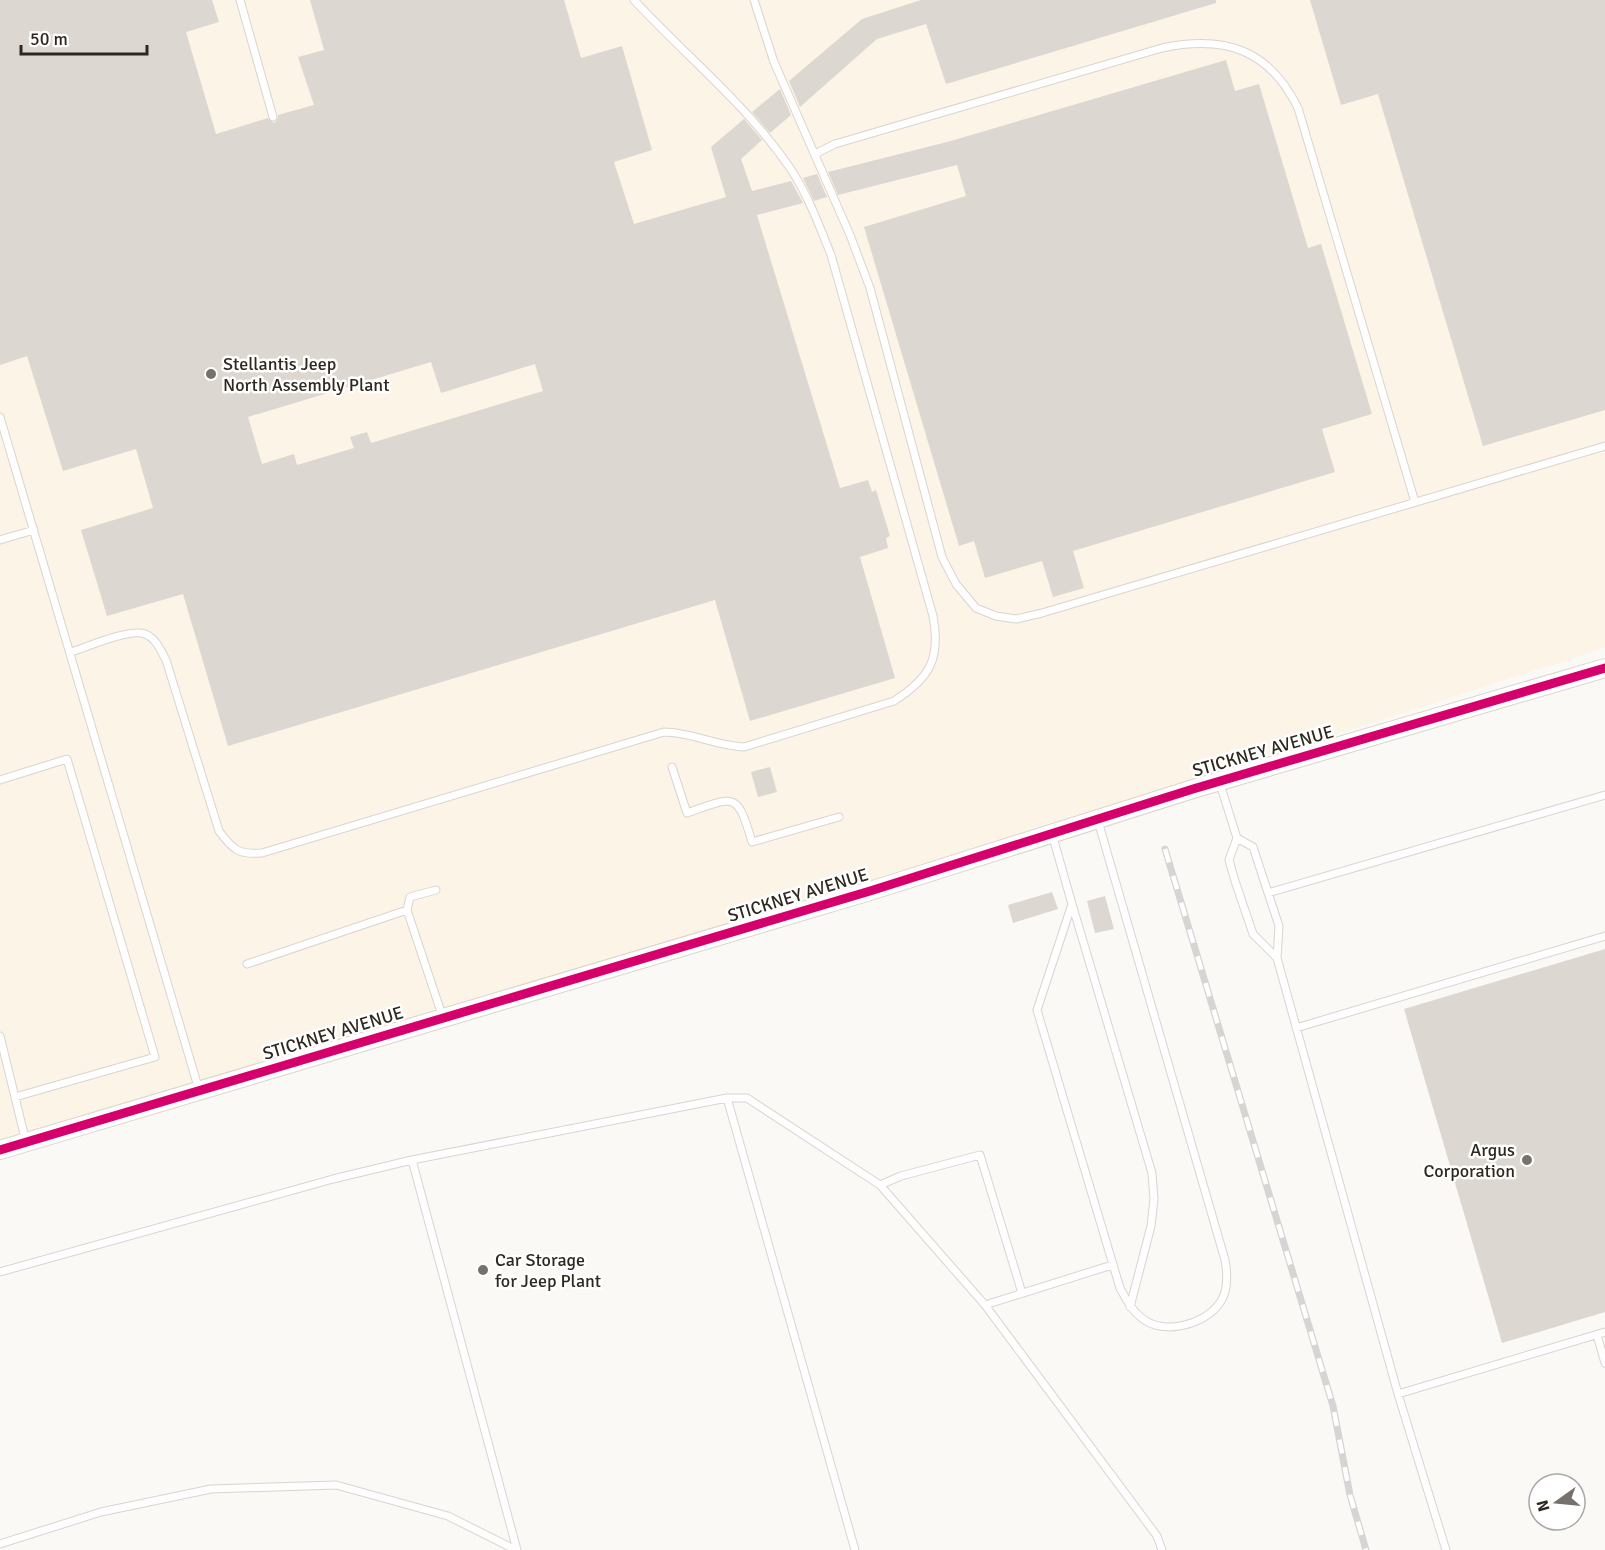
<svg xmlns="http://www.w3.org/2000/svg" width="1605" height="1550" font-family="Signika,sans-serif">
  <rect width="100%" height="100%" fill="#fbf9f6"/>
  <path fill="#fcf4e7" d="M0,0H1605V648L613,967L0,1152Z"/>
  <path fill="#dcd7d1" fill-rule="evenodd" d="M0,0H212L219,22L186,32L216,134L268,118L274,123L277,120L278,115L314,105L298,57L324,50L310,0H564L581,58L622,46L652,150L614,162L634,224L726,197L711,147L744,119L762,140L741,159L752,191L791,181L803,203L757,215L840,488L868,480L872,492L876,490L890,536L886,538L888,548L860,557L895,678L750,721L715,600L228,746L183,594L107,616L81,530L153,508L136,449L63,471L27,356L0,365ZM431,362L441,393L535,364L543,391L371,443L367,432L350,437L354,448L297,465L294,454L262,464L248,417Z
    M921,0H1216V3L946,84L926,24L877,39L800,107L789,81L862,19Z
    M1310,0H1605V410L1483,446L1378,94L1341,105Z
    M1226,60L1235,91L1259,84L1308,248L1321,244L1372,414L1322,429L1335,472L1073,551L1084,588L1053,597L1042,561L985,578L974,541L959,546L864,227L966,196L957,165L838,195L828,172L951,141Z
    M780,89L791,115L770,133L752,112Z
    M817,174L827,197L814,201L803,178Z
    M770,767L777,792L758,797L751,772Z
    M1052,892L1058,909L1013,923L1008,905Z
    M1105,896L1114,929L1095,933L1087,901Z
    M1605,949V1312L1502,1343L1404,1009Z"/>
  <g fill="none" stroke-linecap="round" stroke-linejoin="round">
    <defs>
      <path id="service" d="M240,0L273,117
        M754,0L774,62L850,235L870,288L942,557L956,584L976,608L996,616L1016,619L1042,613L1605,446
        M815,154L835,144L1162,48C1225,35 1269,49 1298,108L1415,502
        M0,417L199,1090
        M0,540L34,530
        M71,652C87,647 130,628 145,634C156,638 161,651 166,660L219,831C233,850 239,855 262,853L664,732C691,732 716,746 744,747L894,701C930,678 941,659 933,616L831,255C819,225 808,195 790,168C747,105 686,56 634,0
        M672,767L687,813C735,796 737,791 752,842L839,817
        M0,780L67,759L155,1057L15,1097
        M1220,784L1237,838L1229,860L1235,881L1253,934L1277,958
        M1052,834L1072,904L1037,1010L1120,1288C1127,1301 1133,1313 1146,1321C1170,1336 1217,1321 1225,1292C1228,1281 1227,1271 1225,1260L1098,821
        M1237,838L1253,847L1279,926L1277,958L1398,1394L1446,1550
        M1268,893L1605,795
        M1072,904L1152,1173L1154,1199L1151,1226L1130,1307
        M407,910L410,897L436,890
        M247,964L407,910L443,1018
        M1296,1028L1605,936
        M0,1036L26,1142
        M727,1098L855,1550
        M412,1160L517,1550
        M880,1185L901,1176L980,1155L1022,1293
        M0,1272L333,1179L412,1160L727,1098H747L880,1185L985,1305L1157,1536L1162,1550
        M985,1305L1112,1265
        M1597,1335L1605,1363
        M1398,1394L1605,1332
        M0,1544L101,1512L211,1489L336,1485L448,1516L516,1550"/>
      <path id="tertiary" d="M0,1150L870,891L1193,789L1605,668"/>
    </defs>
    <use href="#service" stroke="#d9d5ce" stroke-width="9"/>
    <use href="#tertiary" stroke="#d9d5ce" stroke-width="20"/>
    <use href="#service" stroke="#fefefe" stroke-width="7"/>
    <use href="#tertiary" stroke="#fefefe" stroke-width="18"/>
    <defs>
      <path id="rail" d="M1165,849L1333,1406L1350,1495L1366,1550"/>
    </defs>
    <use href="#rail" stroke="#d6d5d4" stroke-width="7"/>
    <use href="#rail" stroke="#fff" stroke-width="4.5" stroke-dasharray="14" stroke-linecap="butt"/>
    <defs>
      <path id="cycleway" d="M0,1150L870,891L1193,789L1605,668"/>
    </defs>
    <use href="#cycleway" stroke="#fff" stroke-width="13"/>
    <use href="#cycleway" stroke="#d6006c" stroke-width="9"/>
  </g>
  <g fill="#76716a" stroke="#fff" stroke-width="2">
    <circle cx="211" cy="374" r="6"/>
    <circle cx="1527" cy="1160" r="6"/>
    <circle cx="483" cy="1270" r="6"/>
  </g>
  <g text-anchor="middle" stroke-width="5" stroke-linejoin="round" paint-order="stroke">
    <g font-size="18" fill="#2f281e" stroke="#fff" text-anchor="start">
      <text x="223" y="370">Stellantis Jeep<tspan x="223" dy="21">North Assembly Plant</tspan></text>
      <text x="1515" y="1156" text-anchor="end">Argus<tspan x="1515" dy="21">Corporation</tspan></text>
      <text x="495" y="1266">Car Storage<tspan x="495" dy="21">for Jeep Plant</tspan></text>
    </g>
    <g font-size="18" fill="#2f281e" stroke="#fff">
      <text transform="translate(1263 751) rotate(-16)" y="6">STICKNEY AVENUE</text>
      <text transform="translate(798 895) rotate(-17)" y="6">STICKNEY AVENUE</text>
      <text transform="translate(333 1033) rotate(-17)" y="6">STICKNEY AVENUE</text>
    </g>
  </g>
  <g transform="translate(1557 1502) rotate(255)"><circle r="28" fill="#ffffff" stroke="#aca9a5" stroke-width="1.5"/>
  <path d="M0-4.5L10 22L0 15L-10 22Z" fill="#76716a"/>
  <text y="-9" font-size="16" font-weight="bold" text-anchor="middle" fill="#2f281e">N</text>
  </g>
  <path d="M21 45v9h126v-9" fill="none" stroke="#2f281e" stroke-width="3"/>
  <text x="30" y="45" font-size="18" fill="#2f281e" stroke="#ffffff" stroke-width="4.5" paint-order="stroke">50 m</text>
</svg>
